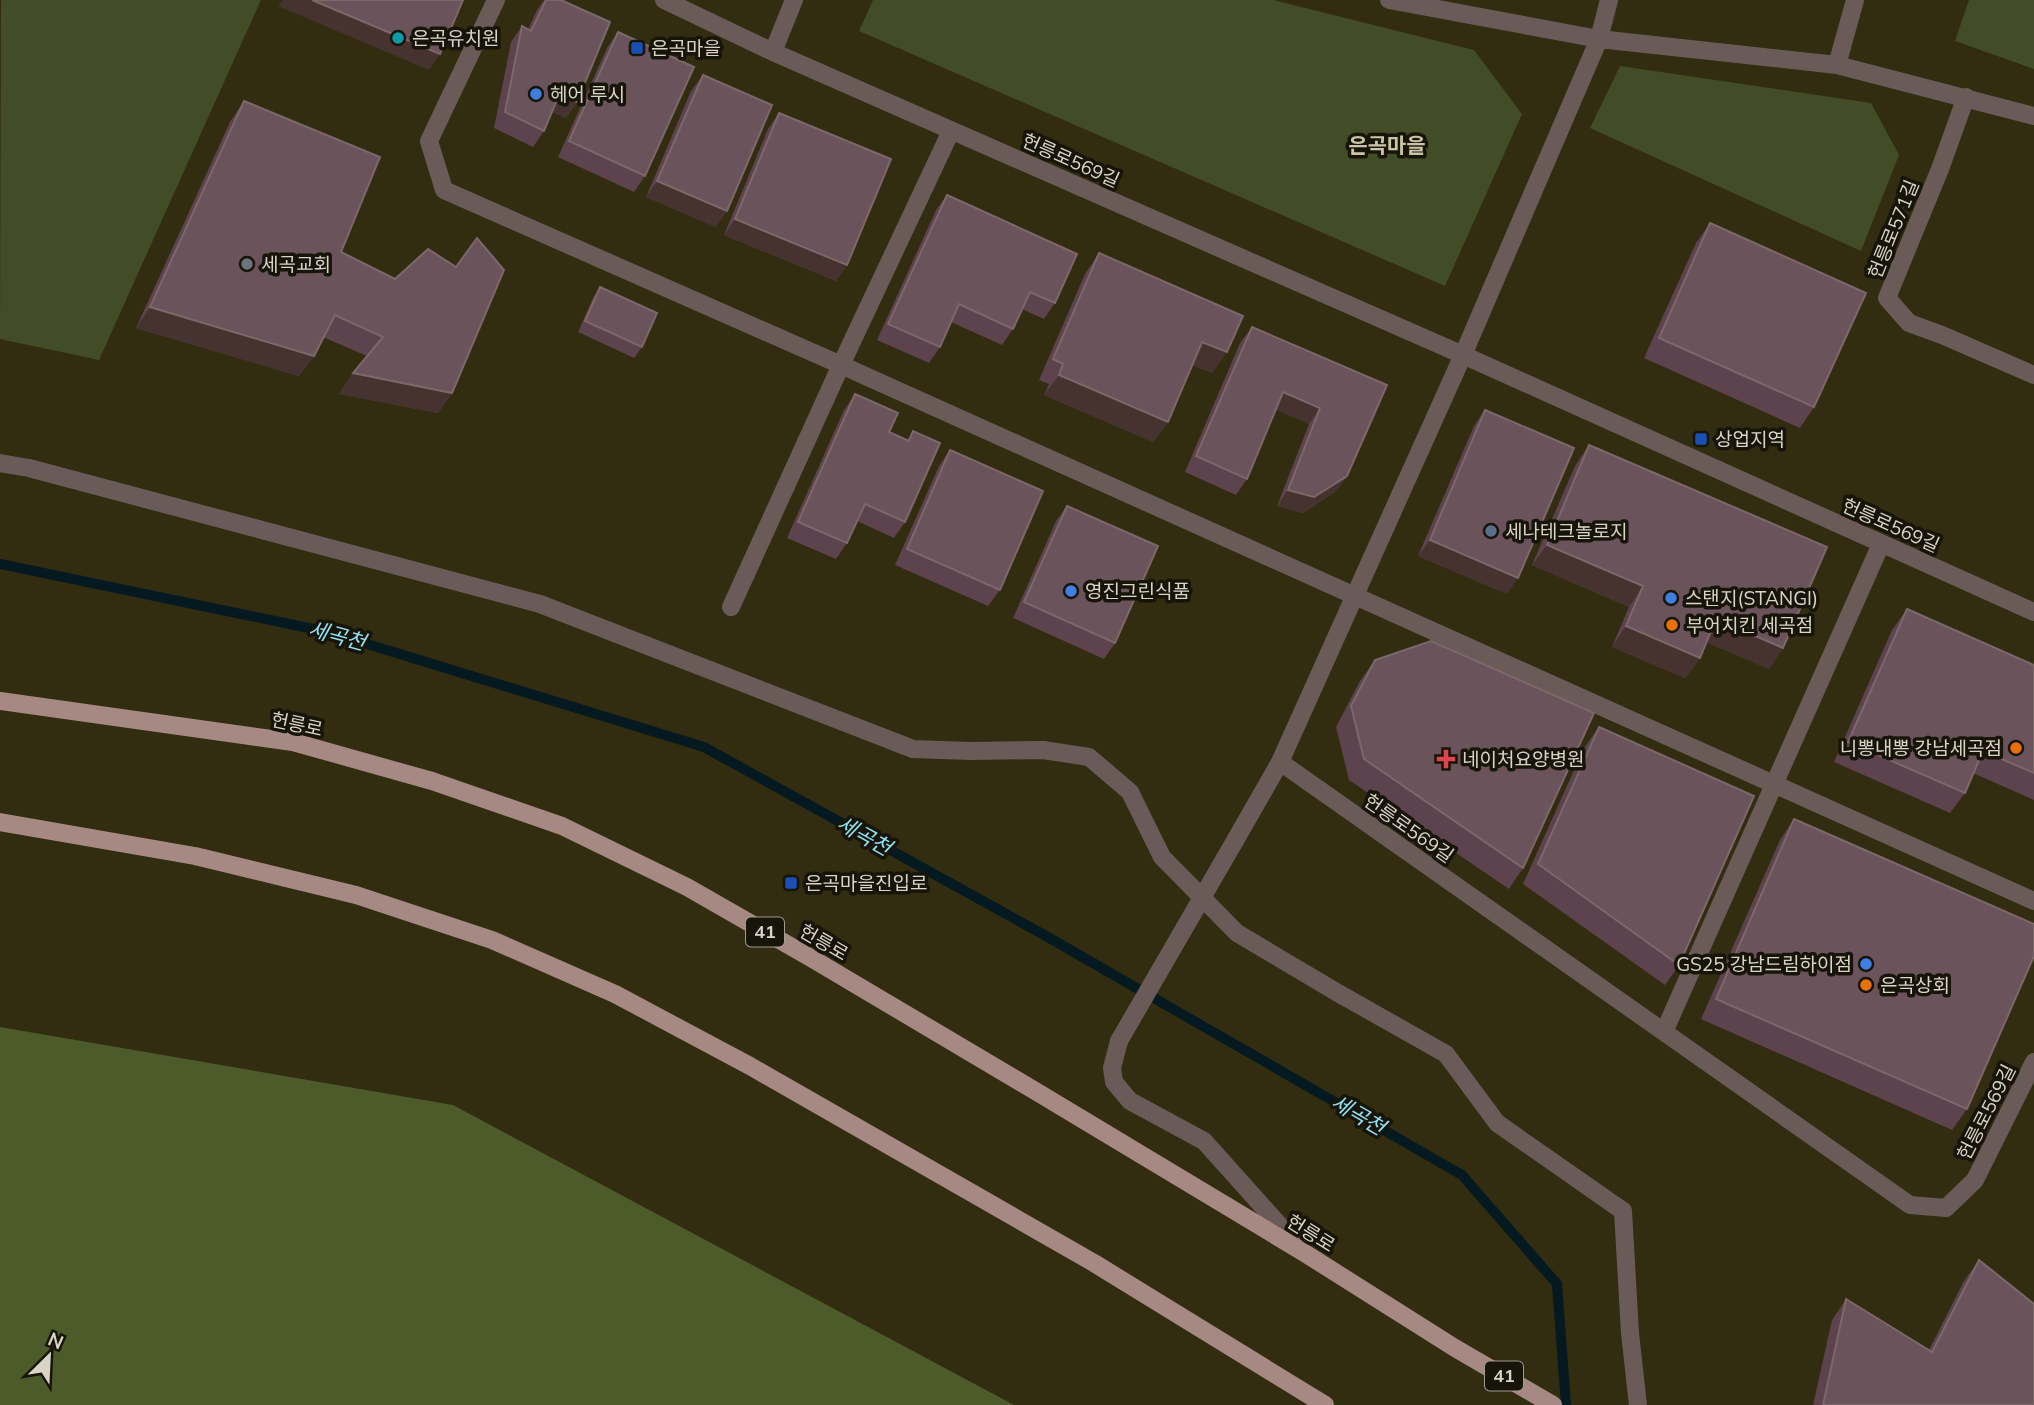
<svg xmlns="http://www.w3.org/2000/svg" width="2034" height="1405" font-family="Mulish,'Noto Sans KR',sans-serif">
  <rect width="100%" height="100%" fill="#322c10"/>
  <path fill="#424d27" d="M1,0H261L99,360L0,339Z
    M873,0H1273L1474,50L1522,114L1445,286L859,31Z
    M1969,0H2034V69L1955,41Z
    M1620,66L1871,103L1899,155L1861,251L1590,128Z"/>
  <path fill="#4c5b29" d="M0,1027L453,1105L1014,1405H0Z"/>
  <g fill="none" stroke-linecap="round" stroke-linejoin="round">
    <path stroke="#041a20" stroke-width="10" d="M0,564L328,632L704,747L1046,936L1462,1175L1557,1284L1566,1405"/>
    <path stroke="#6a5b59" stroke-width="18" d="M496,0L429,141L444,190L841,365L2034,901
      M664,0L773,52L1463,355L2034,612
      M1389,0L1599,39L1837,65L2034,116
      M773,52L794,0
      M1837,65L1855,0
      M1966,97L1940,169L1887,298L1909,323L1942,335L2034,375
      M0,463L29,468L540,604L913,749L971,751L1043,750L1089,757L1130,792L1162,857L1237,933L1338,993L1446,1054L1497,1123L1623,1211L1630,1333L1638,1405
      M731,607L841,365L951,131
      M1280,762L1910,1205L1946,1208L1975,1180L2034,1062
      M1236,839L1280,762L1463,355L1599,39L1609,0
      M1664,1032L1881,544
      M1119,1041L1112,1068L1114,1082L1130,1101L1204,1141L1299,1247"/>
    <path stroke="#a78984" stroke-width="18" d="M0,701L293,742L432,781L562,826L687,887L811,958L1037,1092L1303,1252L1455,1348L1553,1405
      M0,822L195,856L356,895L492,940L615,994L750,1066L1094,1263L1325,1405"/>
    <path stroke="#6a5b59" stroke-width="18" d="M1119,1041L1236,839"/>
  </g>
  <path fill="#5d434e" d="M544,0H561L577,102L566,118L552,112L544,131L533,147L494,128L511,42L522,26L528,29L537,10Z
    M618,32L645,176L634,192L558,157L607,48Z
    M703,75L716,227L646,197L691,91Z
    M244,101L341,252L452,393L438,413L339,394L353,373L367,356L323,337L314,356L299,376L136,328L230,122Z
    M779,113L847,265L836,281L724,235L768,129Z
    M947,195L1055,303L1044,319L1022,309L1013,329L1002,345L951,322L940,347L929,363L877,340L936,210Z
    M1710,223L1814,407L1800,428L1644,358L1696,243Z
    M1099,253L1227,352L1212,373L1192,365L1168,422L1153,442L1044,395L1049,384L1039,380L1085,274Z
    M600,287L642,347L634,358L578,332L593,298Z
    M1252,327L1387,385L1347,476L1336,491L1303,513L1277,506L1309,424L1276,409L1247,479L1236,495L1185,472L1240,343Z
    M855,394L889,432L907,440L913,431L905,522L894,538L857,521L847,543L836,559L787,538L844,410Z
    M1485,410L1507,594L1418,556L1474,426Z
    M1589,445L1783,648L1769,669L1706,642L1700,658L1685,678L1612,647L1629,607L1532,565L1575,466Z
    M950,450L1000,590L988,606L895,565L939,466Z
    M1067,506L1115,643L1104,659L1013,618L1056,521Z
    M1907,609L2034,665V800L1973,773L1965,793L1950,813L1834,762L1892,630Z
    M1375,660L1523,868L1509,889L1349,780L1336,727L1360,681Z
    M1599,727L1679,965L1665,985L1523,884L1584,748Z
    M1794,819L1967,1109L1952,1130L1701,1019L1780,840Z
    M1979,1260L2034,1405H1813L1832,1320L1846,1299L1929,1350L1964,1281Z"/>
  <path fill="#463330" d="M283,0H312L440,54L429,70L278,6Z
    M559,95L577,102L566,118L548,111Z
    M657,181L727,211L716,227L646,197Z
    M735,219L847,265L836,281L724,235Z
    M150,307L314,356L299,376L136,328Z
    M1202,342L1227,352L1212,373L1188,363Z
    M353,373L452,393L438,413L339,394Z
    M1059,375L1168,422L1153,442L1044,395Z
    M1283,392L1320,408L1309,424L1272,408Z
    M1347,476L1336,491L1303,513L1277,506L1288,490Z
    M1430,540L1518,578L1507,594L1418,556Z
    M1547,545L1643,586L1629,607L1532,565Z
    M1716,619L1783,648L1769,669L1701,640Z
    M1626,626L1700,658L1685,678L1612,647Z"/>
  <path fill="#6b535b" stroke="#7c676b" stroke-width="2" d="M312,0H463L440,54Z
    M546,0H561L610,22L577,102L559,95L544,131L505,112L522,26L531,31Z
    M618,32L694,67L645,176L569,141Z
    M703,75L772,105L727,211L657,181Z
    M244,101L380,157L341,252L395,279L428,249L456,267L477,238L504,270L452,393L353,373L383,337L335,315L314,356L150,307Z
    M779,113L891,159L847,265L735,219Z
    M947,195L1077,254L1055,303L1030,292L1013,329L959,304L940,347L888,324Z
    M1710,223L1866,293L1814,407L1659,338Z
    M1099,253L1243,316L1227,352L1202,342L1168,422L1059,375L1063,364L1053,359Z
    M600,287L657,313L642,347L585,321Z
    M1252,327L1387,385L1347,476L1314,497L1288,490L1320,408L1283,392L1247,479L1196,456Z
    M855,394L898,413L889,432L909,441L913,431L940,443L905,522L865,504L847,543L798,522Z
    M1485,410L1574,448L1518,578L1430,540Z
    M1589,445L1827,547L1783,648L1716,619L1700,658L1626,626L1643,586L1547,545Z
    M950,450L1043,491L1000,590L907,549Z
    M1067,506L1158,546L1115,643L1024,602Z
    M1907,609L2034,665V773L1983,751L1965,793L1848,742Z
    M1431,641L1594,713L1523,868L1364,759L1351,706L1375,660Z
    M1599,727L1754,796L1679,965L1538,864Z
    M1794,819L2034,924V956L1967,1109L1716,999Z
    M1979,1260L2034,1304V1405H1823L1846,1299L1932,1352Z"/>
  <circle fill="#0f9aa8" stroke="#171409" stroke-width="2.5" cx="398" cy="38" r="7"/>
  <g fill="#1a4fb4" stroke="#171409" stroke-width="2.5">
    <rect x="630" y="41" width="14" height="14" rx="3.5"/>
    <rect x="1694" y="432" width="14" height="14" rx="3.5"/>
    <rect x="784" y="876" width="14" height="14" rx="3.5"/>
  </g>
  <g fill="#3f7fe0" stroke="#171409" stroke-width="2.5">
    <circle cx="536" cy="94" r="7"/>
    <circle cx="1071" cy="591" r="7"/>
    <circle cx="1671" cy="598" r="7"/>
    <circle cx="1866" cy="964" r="7"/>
  </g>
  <circle fill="#6b7280" stroke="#171409" stroke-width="2.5" cx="247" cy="264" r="7"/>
  <circle fill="#5c6f8a" stroke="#171409" stroke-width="2.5" cx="1491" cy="531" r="7"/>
  <g fill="#e8710a" stroke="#171409" stroke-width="2.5">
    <circle cx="1672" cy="625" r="7"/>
    <circle cx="2016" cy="748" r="7"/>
    <circle cx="1866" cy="985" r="7"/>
  </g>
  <path fill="#e0444e" stroke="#171409" stroke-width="2.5" d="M1442.5 748.5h7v7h7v7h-7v7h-7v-7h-7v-7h7z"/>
  <g text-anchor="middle" stroke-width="7" stroke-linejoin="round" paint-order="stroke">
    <g fill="#171409" stroke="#9f9b8d" stroke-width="2">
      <rect x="746" y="917.5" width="38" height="29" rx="5"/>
      <rect x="1485" y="1361.5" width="38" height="29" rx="5"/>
    </g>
    <g font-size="18" font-weight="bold" fill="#d9d5c5">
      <text x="765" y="938">41</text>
      <text x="1504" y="1382">41</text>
    </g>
    <g font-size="19" fill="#d9d5c5" stroke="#171409" text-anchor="start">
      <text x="412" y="45">은곡유치원</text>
      <text x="651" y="55">은곡마을</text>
      <text x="550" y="101">헤어 루시</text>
      <text x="261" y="271">세곡교회</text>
      <text x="1715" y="446">상업지역</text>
      <text x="1505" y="538">세나테크놀로지</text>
      <text x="1085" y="598">영진그린식품</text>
      <text x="1685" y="605">스탠지(STANGI)</text>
      <text x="1686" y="632">부어치킨 세곡점</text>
      <text x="2002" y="755" text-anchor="end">니뽕내뽕 강남세곡점</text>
      <text x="1462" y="766">네이처요양병원</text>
      <text x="805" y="890">은곡마을진입로</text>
      <text x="1852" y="971" text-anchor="end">GS25 강남드림하이점</text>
      <text x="1880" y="992">은곡상회</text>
    </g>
    <g font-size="19" fill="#d9d5c5" stroke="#171409">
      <text transform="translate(1071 160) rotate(24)" y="7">헌릉로569길</text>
      <text transform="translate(1893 229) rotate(-68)" y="7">헌릉로571길</text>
      <text transform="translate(1891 525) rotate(24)" y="7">헌릉로569길</text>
      <text transform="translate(297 724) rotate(12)" y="7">헌릉로</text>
      <text transform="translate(1409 828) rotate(35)" y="7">헌릉로569길</text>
      <text transform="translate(824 942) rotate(30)" y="7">헌릉로</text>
      <text transform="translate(1986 1112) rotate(-63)" y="7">헌릉로569길</text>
      <text transform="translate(1311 1233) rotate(32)" y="7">헌릉로</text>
    </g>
    <g font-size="21" font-weight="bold" fill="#cbc4a4" stroke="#171409">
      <text x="1387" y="153">은곡마을</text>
    </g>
    <g font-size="21" font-style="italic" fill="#91e2f7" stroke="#171409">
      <text transform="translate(337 636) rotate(15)" y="7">세곡천</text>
      <text transform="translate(864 836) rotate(29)" y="7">세곡천</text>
      <text transform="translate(1358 1115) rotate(30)" y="7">세곡천</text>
    </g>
  </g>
  <g transform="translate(49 1356) rotate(24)" stroke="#171409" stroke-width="5" paint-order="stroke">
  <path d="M0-5L12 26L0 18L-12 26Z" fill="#d9d5c5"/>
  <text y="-10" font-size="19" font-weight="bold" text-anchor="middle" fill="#d9d5c5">N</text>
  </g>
</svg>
